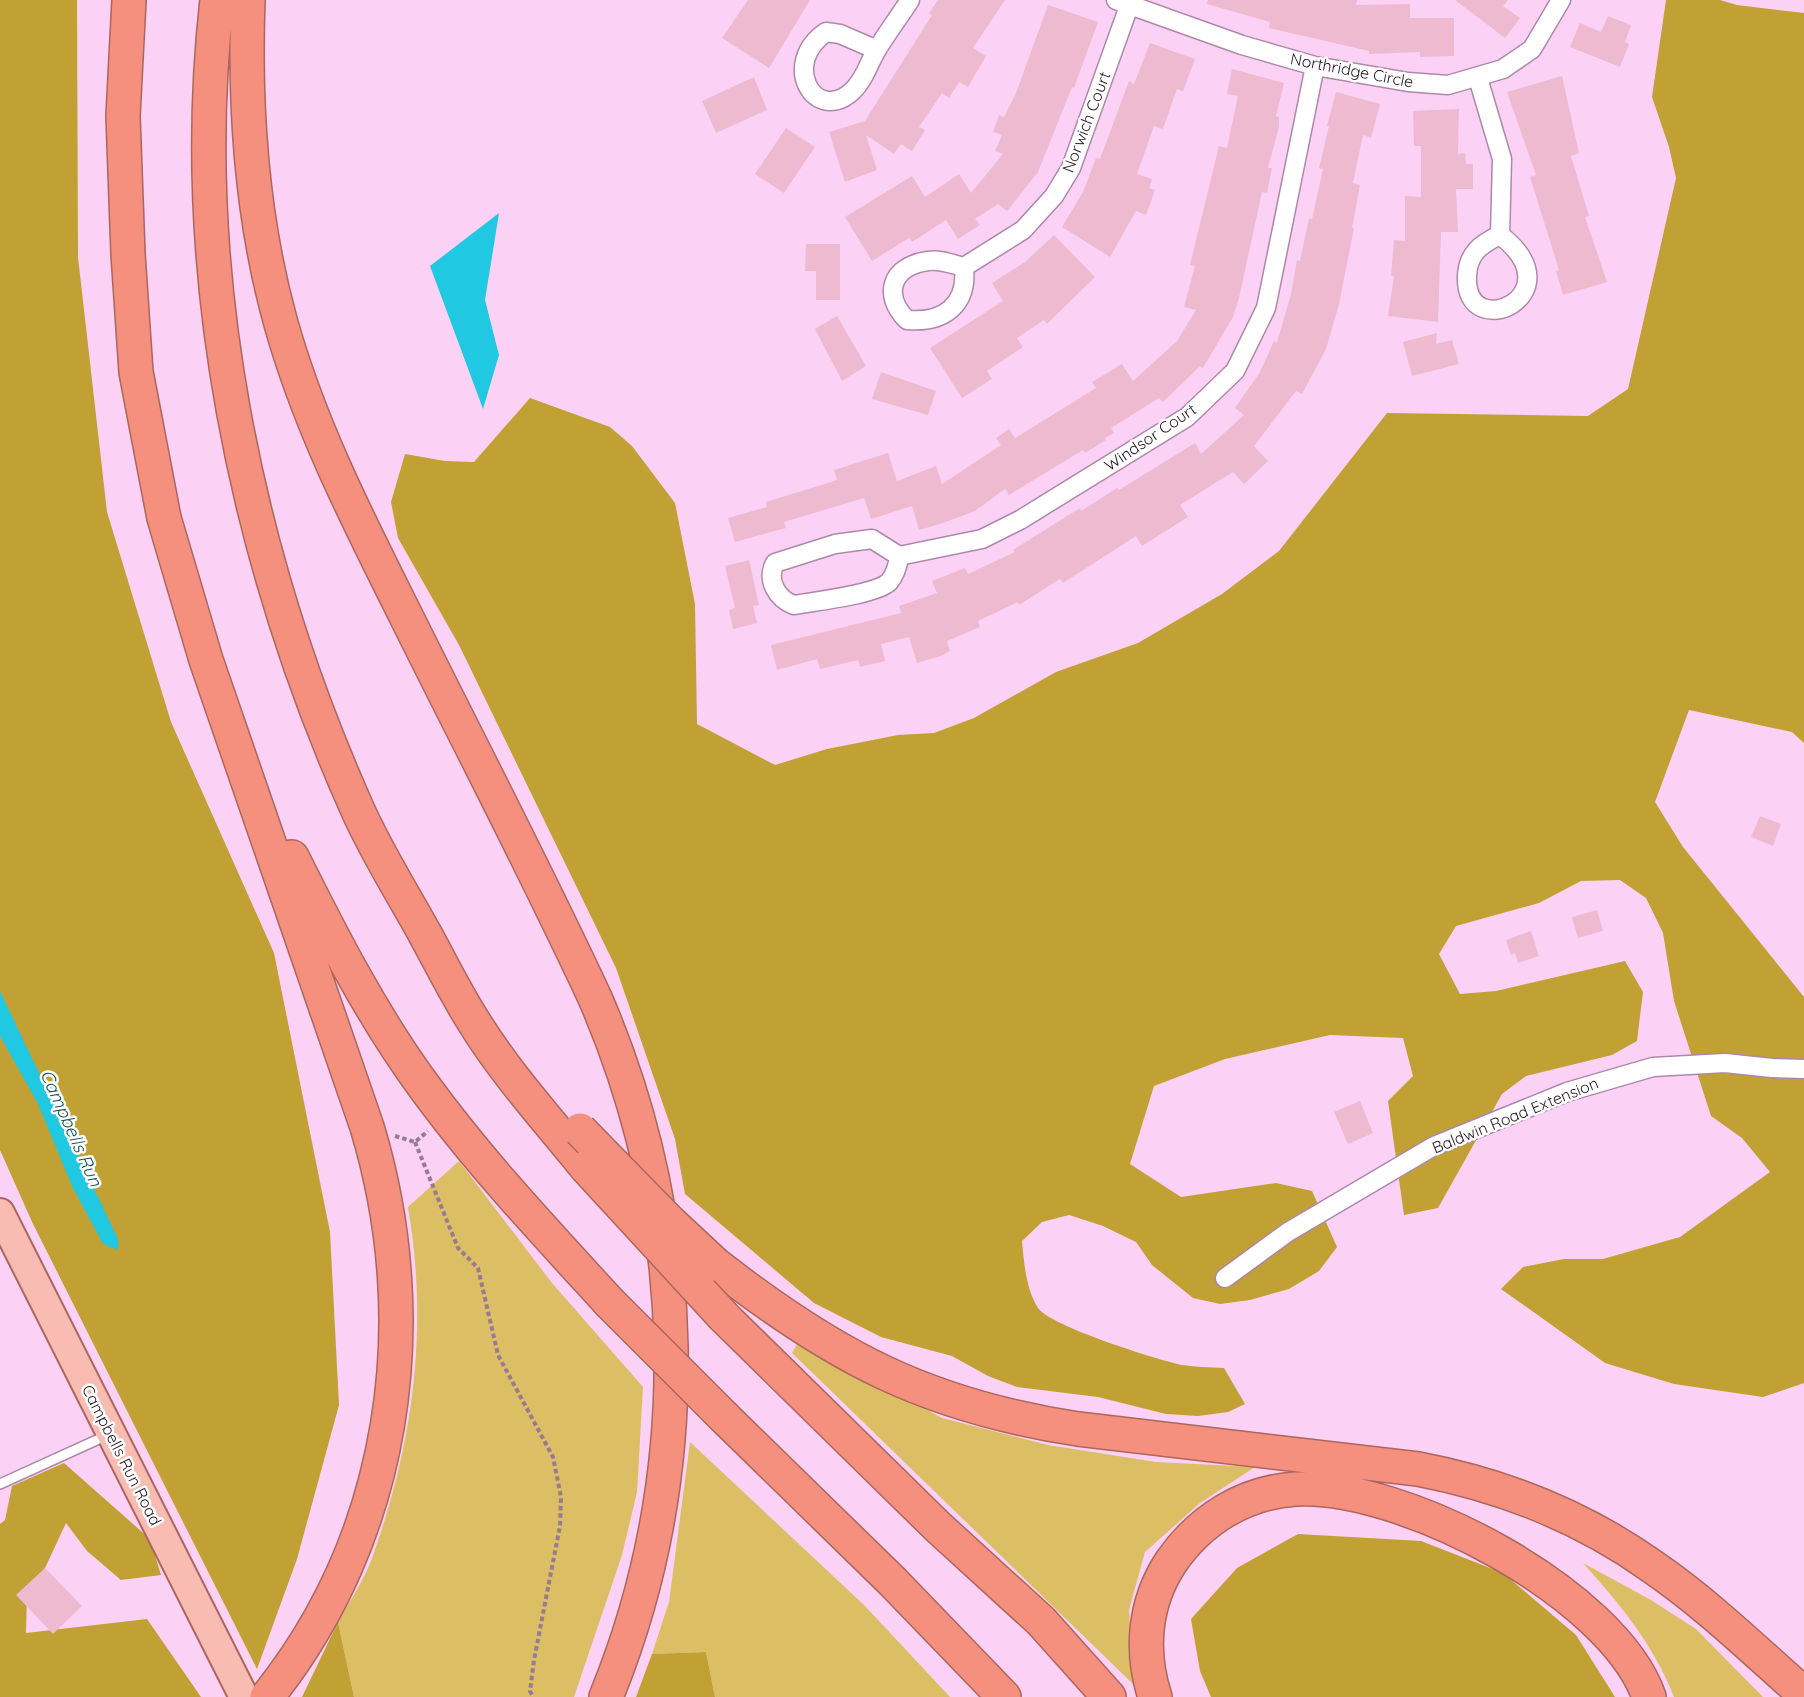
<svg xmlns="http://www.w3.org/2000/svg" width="1804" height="1697" font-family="Quicksand,sans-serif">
  <rect width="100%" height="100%" fill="#fbd2f5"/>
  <path fill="#dcbe64" d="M459,1161L552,1283L643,1387L637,1492L622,1555L574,1697H354L338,1622C349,1602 363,1582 371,1561C413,1445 429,1330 408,1207Z
    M800,1339L942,1418L1048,1445L1156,1462L1255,1467L1200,1503L1145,1552L1129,1610L1133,1684L792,1353Z
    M690,1442L864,1605L950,1697H715L706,1652L652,1654L669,1602Z
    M1583,1563L1651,1600L1696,1629L1763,1697H1674C1654,1645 1620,1604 1583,1563Z"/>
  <path fill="#c1a034" d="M0,0H77L78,257L107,512L171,722L274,953L330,1232L339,1405L297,1559L257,1669L33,1224L0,1150Z
    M1666,0H1720L1737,5L1804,13V743L1792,732L1689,710L1655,802L1683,847L1804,997V1383L1763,1397L1674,1384L1605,1363L1501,1289L1523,1267L1564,1259H1603L1680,1237L1770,1172L1742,1138L1711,1116L1674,1001L1663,933L1646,898L1620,880L1581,881L1539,903L1456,926L1439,954L1460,994L1496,991L1625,961L1643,992L1637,1041L1612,1055L1526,1076L1502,1094L1438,1208L1404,1215L1388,1101L1413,1076L1403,1038L1330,1035L1225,1059L1154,1086L1130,1164L1181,1197L1276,1183L1312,1191L1337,1247L1319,1271L1289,1289L1250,1300L1220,1304L1193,1298L1152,1265L1136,1242L1103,1226L1069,1215L1042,1222L1022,1241C1024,1263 1026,1289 1038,1308C1050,1326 1158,1360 1182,1365C1196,1367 1210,1367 1224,1368L1245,1404L1228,1412L1198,1416L1166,1414L1098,1397L1017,1387L988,1376L952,1356L881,1337L814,1303L685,1194L675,1139L616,968L459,645L398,538L391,502L405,454L445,461L474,462L530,398L610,427L632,446L675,503L695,604L697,724L775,765L827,749L898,735L934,733L974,718L1056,672L1138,643L1222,594L1279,551L1387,413L1588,416L1628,389L1676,178L1669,147L1652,97Z
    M64,1463L150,1539L161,1575L121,1580L87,1551L66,1523L45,1568L27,1594L26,1633L147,1619L201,1697H0V1524L5,1520L12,1486Z
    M1298,1534L1421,1541L1503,1573L1576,1635L1615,1697H1211L1200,1671L1191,1619L1237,1568Z
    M338,1622L354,1697H302Z
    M706,1652L715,1697H636L652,1654Z"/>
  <path fill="#21c8e2" d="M499,213L485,300L499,355L483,409L430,266Z
    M0,991L118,1239V1250L103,1244L72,1186L38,1104L0,1036Z"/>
  <path fill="#eebad0" d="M748,0H810L769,68L722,38Z
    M938,0H1005L973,48L986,56L968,87L959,82L949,98L942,93L919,127L925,130L912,151L901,144L894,154L866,135L877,170L845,182L829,132L865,121L932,15L929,13Z
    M1208,0H1357L1356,5L1410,4V18H1454V56L1420,57V52L1369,54V51L1269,28L1270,22L1207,4Z
    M1455,0H1508L1503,6L1520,18L1505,38Z
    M1048,5L1098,22L1074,88L1072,87L1038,172L1007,211L998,204L975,219L980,225L958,239L946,220L912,242L909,238L872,261L845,217L912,176L925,197L959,174L971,193L1003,154L995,151L1002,135L993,132L999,115L1004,117L1016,93Z
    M1608,16L1631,25L1625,42L1629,44L1620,67L1570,47L1580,23L1601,32Z
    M1150,43L1195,59L1183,91L1177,89L1163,129L1154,126L1137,174L1152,179L1149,188L1155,190L1146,215L1136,211L1110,257L1062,227L1083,192L1096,158L1100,159L1129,81L1134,84Z
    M1232,69L1284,83L1276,116L1279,117V127L1268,168H1272L1267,193L1262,192L1239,298L1233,317L1203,368L1200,366L1163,402L1159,398L1111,428L1114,433L1105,438L1106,440L1085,453L1083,450L1009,495L1005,489L975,511L943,523L919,530L912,506L871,519L864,498L784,522L786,528L735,542L728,518L767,507L766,502L837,480L834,470L888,453L897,481L936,466L942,484L1001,445L996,438L1009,429L1015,438L1096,388L1092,382L1122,364L1133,381L1177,341L1196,310L1184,307L1195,266L1190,265L1219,146L1227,148L1238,96L1227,94Z
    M1562,76L1579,153L1571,156L1589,216L1585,217L1607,282L1563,295L1556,271L1559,270L1530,177L1536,175L1507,92Z
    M754,77L767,110L716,133L702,101Z
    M1336,92L1380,104L1371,138L1363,135L1353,183L1360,185L1352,228H1354L1339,304L1326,349L1302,394L1296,391L1254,446L1268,461L1244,484L1233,472L1180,505L1188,517L1142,546L1136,536L1063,583L1060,579L1019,605L1018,602L978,621L980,627L947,641L950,651L941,656L917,663L909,637L881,644L885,661L860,667L858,660L820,669L817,659L777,670L771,645L901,613L899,606L937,593L932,581L965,568L968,574L1015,552L1013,550L1080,508L1081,511L1117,488L1119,490L1195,443L1201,454L1244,415L1235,408L1260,372L1274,341L1277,343L1291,294L1297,260L1300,261L1309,218L1312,219L1323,169L1319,168L1329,126H1327Z
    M1459,109L1458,154L1465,153L1466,164H1473V189H1456L1458,232H1441L1438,322L1388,316L1394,276H1391L1394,240L1405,241V196L1421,197V146H1414L1413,111Z
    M786,128L815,147L784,193L755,174Z
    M1054,235L1095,277L1047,324L1044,320L1017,338L1023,347L987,371L992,379L962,398L930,348L1003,301L992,283L1025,262Z
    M806,244H840V300H816V271H805Z
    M837,316L866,366L842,381L815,329Z
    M1437,333L1436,344L1452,340L1459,364L1412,376L1403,342Z
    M881,372L936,391L928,415L872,399Z
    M749,560L759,605L753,606L757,623L733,629L729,610L735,608L725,566Z
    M1760,816L1781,824L1773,846L1751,837Z
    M1597,910L1603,931L1578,938L1572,917Z
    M1531,931L1539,956L1518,963L1515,953L1511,955L1506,940Z
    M1360,1101L1373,1133L1348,1144L1334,1112Z
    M45,1568L82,1606L53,1634L16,1595Z"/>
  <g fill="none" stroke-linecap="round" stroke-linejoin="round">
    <defs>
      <path id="lane" d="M0,1484L110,1434"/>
      <path id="street" d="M1116,0L1242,45L1315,66L1408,82L1448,85L1503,69L1532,49L1561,0
        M877,50L840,34L826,32C781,63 813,121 849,94C863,83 868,65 876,51C887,33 899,17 910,0
        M1478,78L1502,159L1500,235C1481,244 1468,253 1467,276C1464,346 1578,295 1500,235
        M964,267C968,306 943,323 907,320C882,295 891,266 928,261C940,259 952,264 964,267L1023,230L1054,196L1071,168L1129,6
        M899,556C898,565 895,575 889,582C875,595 815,601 794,605C777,599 766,580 775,563L835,544L872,539L899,556L982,539L1020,520L1187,417L1235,371L1266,308L1315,66
        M1225,1278L1288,1232L1434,1146L1567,1092L1653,1067L1725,1063L1772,1068L1804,1069"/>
      <path id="primary" d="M0,1213L244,1697"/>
      <path id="highway" d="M129,0L123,116L128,254L136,372L164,518L206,660L367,1127C426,1322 396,1536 267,1697
        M217,0C186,271 246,559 356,806C375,850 402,892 425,934C441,963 456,994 474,1022C506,1074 548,1120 586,1167
        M248,0C244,108 251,215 280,320C309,425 358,520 406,616C469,743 535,869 595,998C691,1220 698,1472 606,1697
        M292,857C331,935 371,1014 423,1085C479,1162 545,1232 609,1302
        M715,1264C834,1357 927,1406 1078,1429L1418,1469C1502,1485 1583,1517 1653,1567C1707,1604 1755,1651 1804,1694
        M724,1317L938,1527L1041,1621L1109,1697
        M724,1417L893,1582L1004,1697
        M1155,1697C1140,1651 1144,1603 1171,1562C1200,1520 1244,1492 1296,1489C1402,1483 1613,1593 1649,1697"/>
    </defs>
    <use href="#lane" stroke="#ae88a9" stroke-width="12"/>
    <use href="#street" stroke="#ae88a9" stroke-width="21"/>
    <use href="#primary" stroke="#ac665e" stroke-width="32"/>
    <use href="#highway" stroke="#ac665e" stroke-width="36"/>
    <path stroke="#977a93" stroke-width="4" stroke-dasharray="4.5 3" stroke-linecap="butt" d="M395,1136L415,1142L428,1131
      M415,1142L458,1248L478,1268L498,1355L553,1457L561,1497L560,1526L534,1660L530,1691L533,1697"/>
    <use href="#lane" stroke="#fff" stroke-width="9"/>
    <use href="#street" stroke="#fff" stroke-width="18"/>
    <use href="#primary" stroke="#f9bcb2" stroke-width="28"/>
    <use href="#highway" stroke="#f5907e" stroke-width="33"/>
    <defs>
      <path id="highway-bridge" d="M580,1130L670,1222L715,1264
        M586,1167L724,1317
        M609,1302L724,1417"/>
    </defs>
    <use href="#highway-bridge" stroke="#ac665e" stroke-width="36" stroke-linecap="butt"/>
    <use href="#highway-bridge" stroke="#f5907e" stroke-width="33"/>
  </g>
  <g text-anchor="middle" stroke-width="5" stroke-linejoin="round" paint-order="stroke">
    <g font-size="16" fill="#251723" stroke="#fff">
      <text transform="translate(1352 70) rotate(11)" y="6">Northridge Circle</text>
      <text transform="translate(1086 122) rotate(-69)" y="6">Norwich Court</text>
      <text transform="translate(1150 437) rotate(-34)" y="6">Windsor Court</text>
      <text transform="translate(1515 1115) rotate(-22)" y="6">Baldwin Road Extension</text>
      <text transform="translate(122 1455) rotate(63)" y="6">Campbells Run Road</text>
    </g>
    <g font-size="18" font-style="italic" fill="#11515b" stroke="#fff">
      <text transform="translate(71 1128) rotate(66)" y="6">Campbells Run</text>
    </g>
  </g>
</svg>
